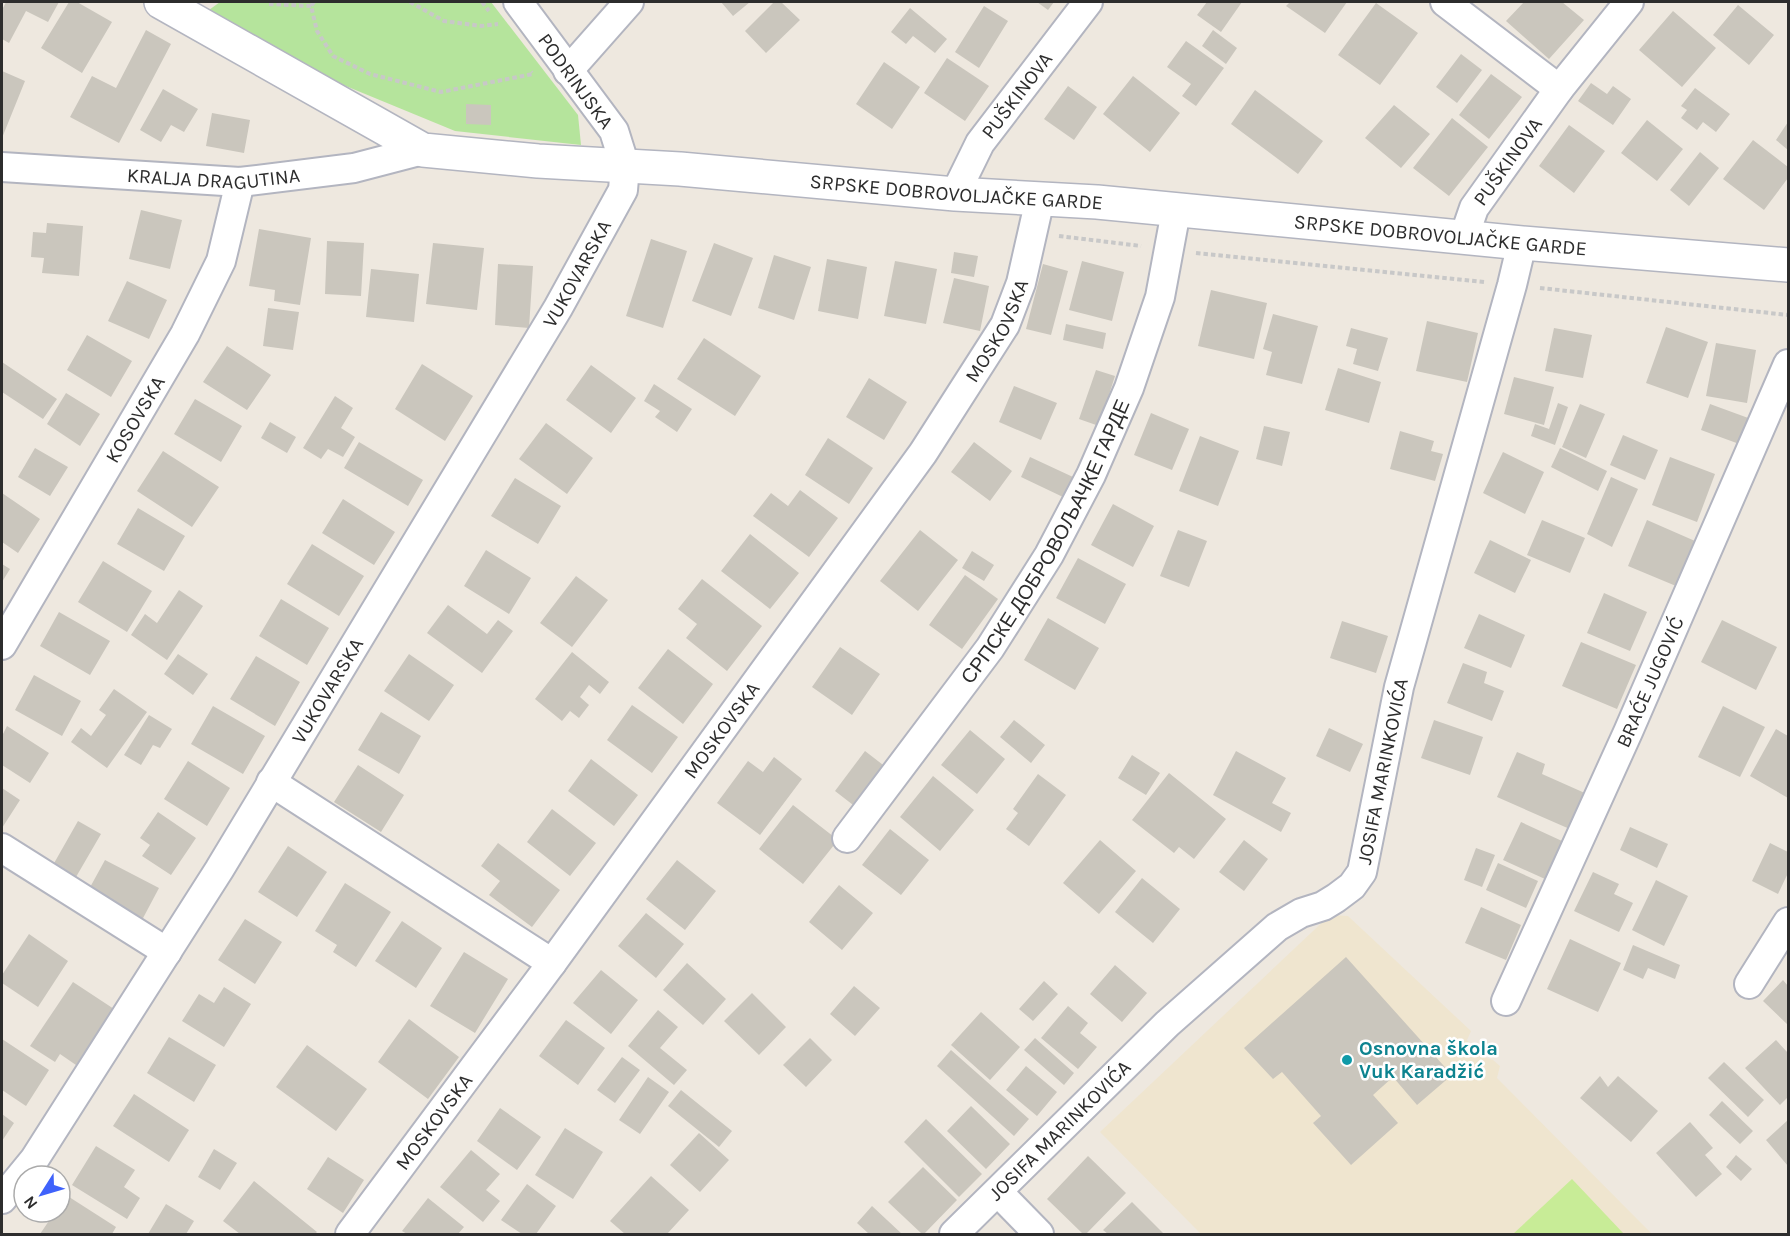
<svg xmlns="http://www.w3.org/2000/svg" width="1790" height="1236" font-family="Karla,sans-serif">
  <rect width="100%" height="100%" fill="#eee8df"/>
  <path fill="#efe5cf" d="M1330,915L1348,916L1471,1031L1467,1040L1484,1057L1493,1060L1500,1066L1497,1078L1652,1234H1201L1100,1132Z"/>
  <path fill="#b5e49c" d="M220,2H491L578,115L581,145L455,131L319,75L209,10Z"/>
  <path fill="#c8ec97" d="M1572,1179L1624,1234H1513Z"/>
  <path fill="#cac6bd" d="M6,2H59L48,22L26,11L9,43L2,39V10Z
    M69,2H77L112,22L82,73L41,48Z
    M721,2H750L733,16Z
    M774,2H781L800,20L766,53L745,31Z
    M1037,2H1054L1048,10Z
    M1207,2H1242L1221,32L1197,15Z
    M1290,2H1347L1325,33L1286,6Z
    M1524,2H1562L1584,20L1549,59L1506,21Z
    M1376,3L1418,33L1380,85L1338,55Z
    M1738,5L1774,35L1749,65L1713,35Z
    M984,6L1008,21L979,68L955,52Z
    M910,8L947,39L935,53L913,36L906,44L891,32Z
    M1673,11L1716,48L1682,87L1639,50Z
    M146,30L171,44L119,143L70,117L92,76L116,88Z
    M1213,30L1237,48L1226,64L1202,46Z
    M1186,41L1224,68L1196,106L1182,96L1191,84L1167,67Z
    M1461,54L1482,70L1457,103L1436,87Z
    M947,58L989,86L965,121L924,93Z
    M884,62L920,87L892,129L856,104Z
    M2,71L25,81L2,138Z
    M1491,74L1522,97L1489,139L1459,115Z
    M1133,76L1180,113L1150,152L1103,114Z
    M1591,83L1607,94L1613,86L1631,99L1613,125L1578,101Z
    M1068,86L1097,107L1074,140L1044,119Z
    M1695,88L1730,114L1716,132L1703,122L1697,130L1681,118L1687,110L1681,106Z
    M163,89L198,109L184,132L171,125L161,142L140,130Z
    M1255,90L1323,141L1298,174L1231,124Z
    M466,104L491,105V125L466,124Z
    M1394,105L1430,134L1401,168L1365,138Z
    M212,113L250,120L244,153L206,146Z
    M1452,118L1488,147L1449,196L1413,168Z
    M1647,120L1683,149L1657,181L1621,153Z
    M1788,122V150L1776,140Z
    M1569,125L1605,151L1574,193L1539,166Z
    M1753,140L1788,167V178L1764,210L1723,179Z
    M1700,152L1719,168L1689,206L1670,190Z
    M141,210L182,220L170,269L129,259Z
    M47,223L83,226L79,276L42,273L44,258L31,257L33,232L46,233Z
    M259,229L311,238L300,305L274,301L275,290L249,286Z
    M651,239L687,251L663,328L626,316Z
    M327,241L364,243L361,296L325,294Z
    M433,243L484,248L477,310L426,304Z
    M714,243L753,258L731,316L692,301Z
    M954,252L978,256L974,277L951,273Z
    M774,255L811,267L794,320L758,308Z
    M827,259L867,267L858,319L818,311Z
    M895,261L937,269L926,324L884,316Z
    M1082,261L1124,272L1112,321L1069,310Z
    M498,264L533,266L529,328L495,325Z
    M1043,264L1068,271L1051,335L1026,329Z
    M371,269L419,274L414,322L366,317Z
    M954,278L989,286L980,331L943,323Z
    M127,281L167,300L149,339L108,321Z
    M1211,290L1267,303L1254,359L1198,346Z
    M268,308L299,312L293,350L263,346Z
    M1273,314L1318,326L1302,384L1266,375L1272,352L1263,349Z
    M1427,321L1478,333L1467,382L1416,371Z
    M1066,324L1106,333L1103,349L1063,340Z
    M1666,327L1708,342L1688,398L1646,383Z
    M1351,328L1388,338L1378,371L1353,364L1357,349L1346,346Z
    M1554,328L1592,335L1583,378L1545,371Z
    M87,335L132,361L111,397L67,370Z
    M704,338L761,376L735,416L677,379Z
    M1716,343L1756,350L1747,403L1706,396Z
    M227,346L271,375L247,410L203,382Z
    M2,362L57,399L43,419L2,392Z
    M422,364L473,396L445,441L395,409Z
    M591,365L636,398L611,433L566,400Z
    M1338,368L1381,382L1369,423L1325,410Z
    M1096,370L1115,376L1099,426L1079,419Z
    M1514,377L1554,387L1544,425L1504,414Z
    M869,378L907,402L884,440L846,417Z
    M654,384L692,409L677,432L655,417L660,411L644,401Z
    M1014,386L1057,403L1041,440L999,422Z
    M66,393L100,414L80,446L47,424Z
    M335,396L353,408L341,428L355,437L343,457L328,449L321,459L303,448Z
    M195,399L242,426L221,462L174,434Z
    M1558,403L1568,407L1555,445L1531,436L1535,424L1549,429Z
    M1580,404L1605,414L1586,458L1562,447Z
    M1710,404L1751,419L1742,445L1701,430Z
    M1151,413L1189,429L1172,470L1134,455Z
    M270,422L296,437L287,453L261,438Z
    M546,423L593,458L567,494L519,459Z
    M1264,426L1290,432L1282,466L1256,459Z
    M1400,431L1434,441L1431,451L1443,454L1435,481L1390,469Z
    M1623,435L1658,450L1645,480L1610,465Z
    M1200,436L1239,451L1218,506L1179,491Z
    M828,438L873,468L849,504L805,475Z
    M359,442L423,480L408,506L344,468Z
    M974,442L1012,471L990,501L951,472Z
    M35,448L68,467L50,496L18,477Z
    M1560,448L1607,471L1598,491L1551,467Z
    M163,451L219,487L192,527L137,491Z
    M1503,452L1544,472L1525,514L1483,493Z
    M1030,457L1073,477L1063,497L1021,477Z
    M1670,457L1715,474L1697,522L1652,505Z
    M1611,477L1638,489L1612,547L1587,534Z
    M515,478L561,506L538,544L491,516Z
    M800,490L838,518L809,557L753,516L771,493L788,506Z
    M2,493L40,519L18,553L2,542Z
    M343,499L395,532L374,565L322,533Z
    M1113,504L1154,526L1133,567L1091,545Z
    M138,508L185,536L164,571L117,544Z
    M1542,520L1585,538L1570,573L1527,555Z
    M1647,520L1695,541L1676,586L1628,566Z
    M920,530L958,560L918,611L880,581Z
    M1178,530L1207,541L1189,587L1160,576Z
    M750,534L799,573L770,609L721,571Z
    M1490,540L1531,560L1515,593L1474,573Z
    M312,544L364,576L339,616L287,584Z
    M486,550L531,578L509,614L464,586Z
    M972,551L994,565L984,581L962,568Z
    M1078,558L1126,584L1105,624L1056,598Z
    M103,561L152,591L127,632L78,602Z
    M2,564L10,569L2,582Z
    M965,575L998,599L962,649L929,625Z
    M576,576L608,600L572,647L540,623Z
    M702,579L762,626L727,671L686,638L697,624L678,609Z
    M179,590L203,606L167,660L131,635L145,614L157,623Z
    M1604,593L1647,612L1630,651L1587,633Z
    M281,599L329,628L307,665L259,636Z
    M448,605L487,634L498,620L513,631L482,673L427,633Z
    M59,612L110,641L90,675L40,646Z
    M1479,614L1525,635L1511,668L1464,648Z
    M1048,618L1099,648L1075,690L1024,660Z
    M1722,620L1777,647L1756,690L1701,662Z
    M1342,621L1388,636L1376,673L1330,658Z
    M1581,642L1636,665L1617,709L1562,686Z
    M840,647L880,674L852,715L812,687Z
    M668,649L713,684L683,724L638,688Z
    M572,652L609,682L600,694L589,685L580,697L589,705L579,718L570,711L562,721L535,699Z
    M178,654L208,674L193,695L164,674Z
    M409,654L454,685L429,721L384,691Z
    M256,656L300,682L275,726L230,699Z
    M1463,663L1487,672L1484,683L1504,691L1492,721L1447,703Z
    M34,675L81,701L62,736L15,710Z
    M114,689L147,712L107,768L71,742L81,728L91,736L106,715L99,710Z
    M632,705L678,737L652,773L607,740Z
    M213,706L265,736L243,774L191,744Z
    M1723,706L1765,727L1740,777L1698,757Z
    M381,712L421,736L399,774L358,750Z
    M149,715L172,729L160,748L153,745L141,765L124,755Z
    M1014,720L1045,745L1031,763L1000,737Z
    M1434,720L1483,737L1470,775L1421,758Z
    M7,726L49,753L30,783L2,765V736Z
    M1329,728L1363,744L1350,772L1316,756Z
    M1776,729L1788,736V798L1750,776Z
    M970,730L1005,759L977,794L941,765Z
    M865,751L887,768L857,808L835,791Z
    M1236,751L1286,778L1272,803L1291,813L1281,832L1213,795Z
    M1517,752L1545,764L1542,774L1587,794L1572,830L1497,797Z
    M1132,755L1160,773L1146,795L1118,778Z
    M774,757L802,779L760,835L717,803L748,761L763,772Z
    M591,759L638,795L614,826L568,791Z
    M188,761L230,788L207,826L164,799Z
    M358,765L404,795L381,832L334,802Z
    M1169,773L1226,819L1194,859L1179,847L1174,853L1132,820Z
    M1038,774L1066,795L1029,846L1006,829L1018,813L1013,809Z
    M933,776L974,810L940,851L900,817Z
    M2,788L20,800L2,828Z
    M793,805L838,840L803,884L759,849Z
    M552,809L596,843L570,876L527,842Z
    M158,812L196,838L171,875L142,856L150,845L140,838Z
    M78,821L101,834L76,877L53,865Z
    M1521,822L1562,841L1545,879L1503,860Z
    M1630,827L1668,844L1657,868L1620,850Z
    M890,829L929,860L901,895L862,865Z
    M1100,840L1136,871L1099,914L1063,883Z
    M1244,840L1268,859L1244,891L1219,872Z
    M498,843L560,890L532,927L489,895L500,881L481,866Z
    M1770,843L1788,852V873L1778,894L1752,881Z
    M288,846L327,872L297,917L258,892Z
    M1476,848L1495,855L1482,887L1464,880Z
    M105,860L159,888L142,920L88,891Z
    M677,860L716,891L685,930L646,899Z
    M1498,863L1538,881L1526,908L1486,890Z
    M1593,872L1619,884L1614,894L1633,903L1619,932L1574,911Z
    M1142,878L1180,909L1153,943L1115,912Z
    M1656,880L1688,896L1664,946L1632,930Z
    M345,883L391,912L356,967L333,952L337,945L315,931Z
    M839,885L873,913L842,950L809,922Z
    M1481,907L1521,925L1506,960L1465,943Z
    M646,913L684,944L656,978L618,946Z
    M245,919L282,942L255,984L218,960Z
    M402,921L442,948L416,988L375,961Z
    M29,934L68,961L38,1007L2,983V975Z
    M1570,939L1621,963L1598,1012L1547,989Z
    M1633,945L1680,965L1675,979L1648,968L1643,979L1623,970Z
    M464,952L508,979L475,1033L430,1006Z
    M1346,957L1452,1075L1417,1105L1393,1077L1373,1095L1398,1123L1351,1165L1313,1123L1321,1116L1282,1072L1273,1079L1244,1048Z
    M687,963L726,999L703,1025L663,990Z
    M1115,965L1147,993L1122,1022L1090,994Z
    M601,970L638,1000L611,1034L573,1003Z
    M1783,980L1788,986V1025L1763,1001Z
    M1044,981L1058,994L1033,1021L1019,1009Z
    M73,982L114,1009L76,1065L60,1054L55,1062L30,1046Z
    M854,986L880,1008L855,1036L830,1014Z
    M224,987L251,1004L224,1047L182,1021L199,994L214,1003Z
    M752,993L786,1027L759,1055L724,1021Z
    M1068,1006L1088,1023L1080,1033L1097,1047L1078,1069L1041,1038Z
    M658,1010L678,1027L660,1048L687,1070L674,1085L628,1046Z
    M981,1012L1020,1047L990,1080L951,1045Z
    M409,1019L459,1057L428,1099L378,1062Z
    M566,1020L605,1048L578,1085L539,1056Z
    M169,1037L216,1065L194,1102L147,1073Z
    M810,1038L832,1060L806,1087L783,1065Z
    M1035,1038L1074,1073L1064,1085L1024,1050Z
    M2,1039L49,1070L26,1106L2,1090Z
    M1776,1040L1788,1053V1097L1780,1105L1745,1068Z
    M307,1045L367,1089L336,1131L276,1087Z
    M951,1050L1029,1119L1014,1136L937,1066Z
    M622,1057L640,1070L615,1103L597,1090Z
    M1724,1062L1764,1100L1748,1117L1708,1078Z
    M1026,1066L1057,1092L1037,1116L1006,1090Z
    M1600,1076L1608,1087L1618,1076L1658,1111L1631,1142L1580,1098Z
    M648,1077L669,1092L640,1134L619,1120Z
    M681,1090L732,1131L719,1147L668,1106Z
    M134,1094L189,1130L169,1162L113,1126Z
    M1722,1101L1753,1131L1740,1144L1709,1115Z
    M971,1106L1010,1144L986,1169L947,1131Z
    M500,1108L541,1137L517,1170L477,1141Z
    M2,1114L14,1123L2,1141Z
    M926,1119L982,1174L959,1197L904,1142Z
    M1788,1120V1166L1766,1140Z
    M1690,1122L1713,1148L1705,1155L1722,1174L1696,1197L1656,1153Z
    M565,1128L603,1152L573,1199L535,1175Z
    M699,1133L729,1160L700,1192L670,1165Z
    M96,1146L135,1170L124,1187L140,1198L127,1219L72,1185Z
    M214,1149L237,1163L220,1190L198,1177Z
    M471,1150L500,1174L486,1190L500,1201L483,1222L440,1187Z
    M1736,1155L1752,1169L1741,1181L1726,1167Z
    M1088,1156L1126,1193L1086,1234H1083L1047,1199Z
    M328,1157L364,1180L343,1213L307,1189Z
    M923,1167L957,1200L924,1234H922L888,1202Z
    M651,1176L689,1210L667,1234H625L610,1221Z
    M254,1181L317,1232L315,1234H240L223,1221Z
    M527,1184L556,1206L536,1234H522L501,1220Z
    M66,1195L116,1227L112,1234H40L55,1212H60V1204Z
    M428,1198L464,1227L458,1234H407L402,1231Z
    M1132,1202L1164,1234H1108L1103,1230Z
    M166,1204L194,1221L186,1234H148Z
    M872,1206L902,1234H869L857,1223Z"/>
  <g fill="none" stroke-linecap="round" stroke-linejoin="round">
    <defs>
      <g id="minor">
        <path d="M1445,2L1559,89"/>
        <path d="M568,71L629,2"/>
        <path id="s1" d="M2,167L240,182L354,168L423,150"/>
        <path id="s2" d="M955,194L980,143L1088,2"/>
        <path id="s3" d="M1464,237L1474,208L1559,89L1629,2"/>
        <path id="s4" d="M2,645L185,334L221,261L240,182"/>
        <path d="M271,782L552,963"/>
        <path id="s5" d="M847,838L990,648L1049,555L1091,475L1129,388L1160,297L1176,211"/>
        <path d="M2,848L167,952"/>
        <path d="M1749,984L1788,922"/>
        <path id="s6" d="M1506,1001L1628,732L1788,364"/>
        <path d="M998,1192L1039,1234"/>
        <path id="s7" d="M2,1199L34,1160L219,870L558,308L623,190L625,166L614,131L518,2"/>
        <path id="s8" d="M350,1234L552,963L923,453L1005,325L1021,283L1040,199"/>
        <path id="s9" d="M954,1234L1167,1024L1277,927L1301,913L1323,906L1336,898L1352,886L1362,872L1399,687L1512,285L1522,243"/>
      </g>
      <g id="secondary">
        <path id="s10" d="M161,2L423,150L538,161L680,169L955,194L1097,202L1522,243L1788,265"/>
      </g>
    </defs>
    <use href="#minor" stroke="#b3b5c0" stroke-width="32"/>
    <use href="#secondary" stroke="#b3b5c0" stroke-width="36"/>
    <path stroke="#c8c8c8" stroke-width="4" stroke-dasharray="4.5 3" stroke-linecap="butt" d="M314,2L311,6L317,31L333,56L370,74L441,92L533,74L531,72
      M410,2L444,21L481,26L498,24
      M482,2L489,11
      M269,4L311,6
      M1059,236L1141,246
      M1196,253L1484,282
      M1540,288L1788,315"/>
    <use href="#minor" stroke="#fff" stroke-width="28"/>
    <use href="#secondary" stroke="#fff" stroke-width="33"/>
  </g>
  <circle fill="#0f9aa8" stroke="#fff" stroke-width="2" cx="1347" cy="1060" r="6"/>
  <g text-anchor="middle" stroke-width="5" stroke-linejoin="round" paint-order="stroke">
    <g font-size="20" fill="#2d2d2d" stroke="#fff">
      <text transform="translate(576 81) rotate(54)" y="7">PODRINJSKA</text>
      <text dy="7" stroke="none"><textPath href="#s2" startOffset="117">PUŠKINOVA</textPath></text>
      <text dy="7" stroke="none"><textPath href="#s3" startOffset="88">PUŠKINOVA</textPath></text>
      <text dy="7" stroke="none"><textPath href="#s1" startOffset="212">KRALJA DRAGUTINA</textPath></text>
      <text dy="7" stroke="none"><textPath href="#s10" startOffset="836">SRPSKE DOBROVOLJAČKE GARDE</textPath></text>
      <text dy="7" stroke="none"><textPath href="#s10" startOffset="1322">SRPSKE DOBROVOLJAČKE GARDE</textPath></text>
      <text dy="7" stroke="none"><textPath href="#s7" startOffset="1090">VUKOVARSKA</textPath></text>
      <text dy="7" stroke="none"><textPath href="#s8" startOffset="1112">MOSKOVSKA</textPath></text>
      <text dy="7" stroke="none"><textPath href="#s4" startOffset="262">KOSOVSKA</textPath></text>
      <text dy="7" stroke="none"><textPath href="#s5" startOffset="358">СРПСКЕ ДОБРОВОЉАЧКЕ ГАРДЕ</textPath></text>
      <text dy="7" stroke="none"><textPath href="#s6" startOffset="350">BRAĆE JUGOVIĆ</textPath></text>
      <text dy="7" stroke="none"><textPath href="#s7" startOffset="604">VUKOVARSKA</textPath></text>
      <text dy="7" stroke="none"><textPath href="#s8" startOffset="626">MOSKOVSKA</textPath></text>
      <text dy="7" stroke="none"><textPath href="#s9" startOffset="652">JOSIFA MARINKOVIĆA</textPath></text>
      <text dy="7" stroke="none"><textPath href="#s8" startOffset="140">MOSKOVSKA</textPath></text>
      <text dy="7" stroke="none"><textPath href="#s9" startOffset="148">JOSIFA MARINKOVIĆA</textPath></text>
    </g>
    <g font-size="20" font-weight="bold" fill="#0d838f" stroke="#fff" text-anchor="start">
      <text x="1359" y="1055">Osnovna škola<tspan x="1359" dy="23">Vuk Karadžić</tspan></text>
    </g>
  </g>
  <rect width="1790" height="1236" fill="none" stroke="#2d2d2d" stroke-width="6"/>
  <g transform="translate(42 1194) rotate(233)"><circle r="28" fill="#ffffff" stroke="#ababab" stroke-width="1.5"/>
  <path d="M0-4.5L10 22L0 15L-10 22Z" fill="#3f62fb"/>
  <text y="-9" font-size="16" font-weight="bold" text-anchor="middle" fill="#2d2d2d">N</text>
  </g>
</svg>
